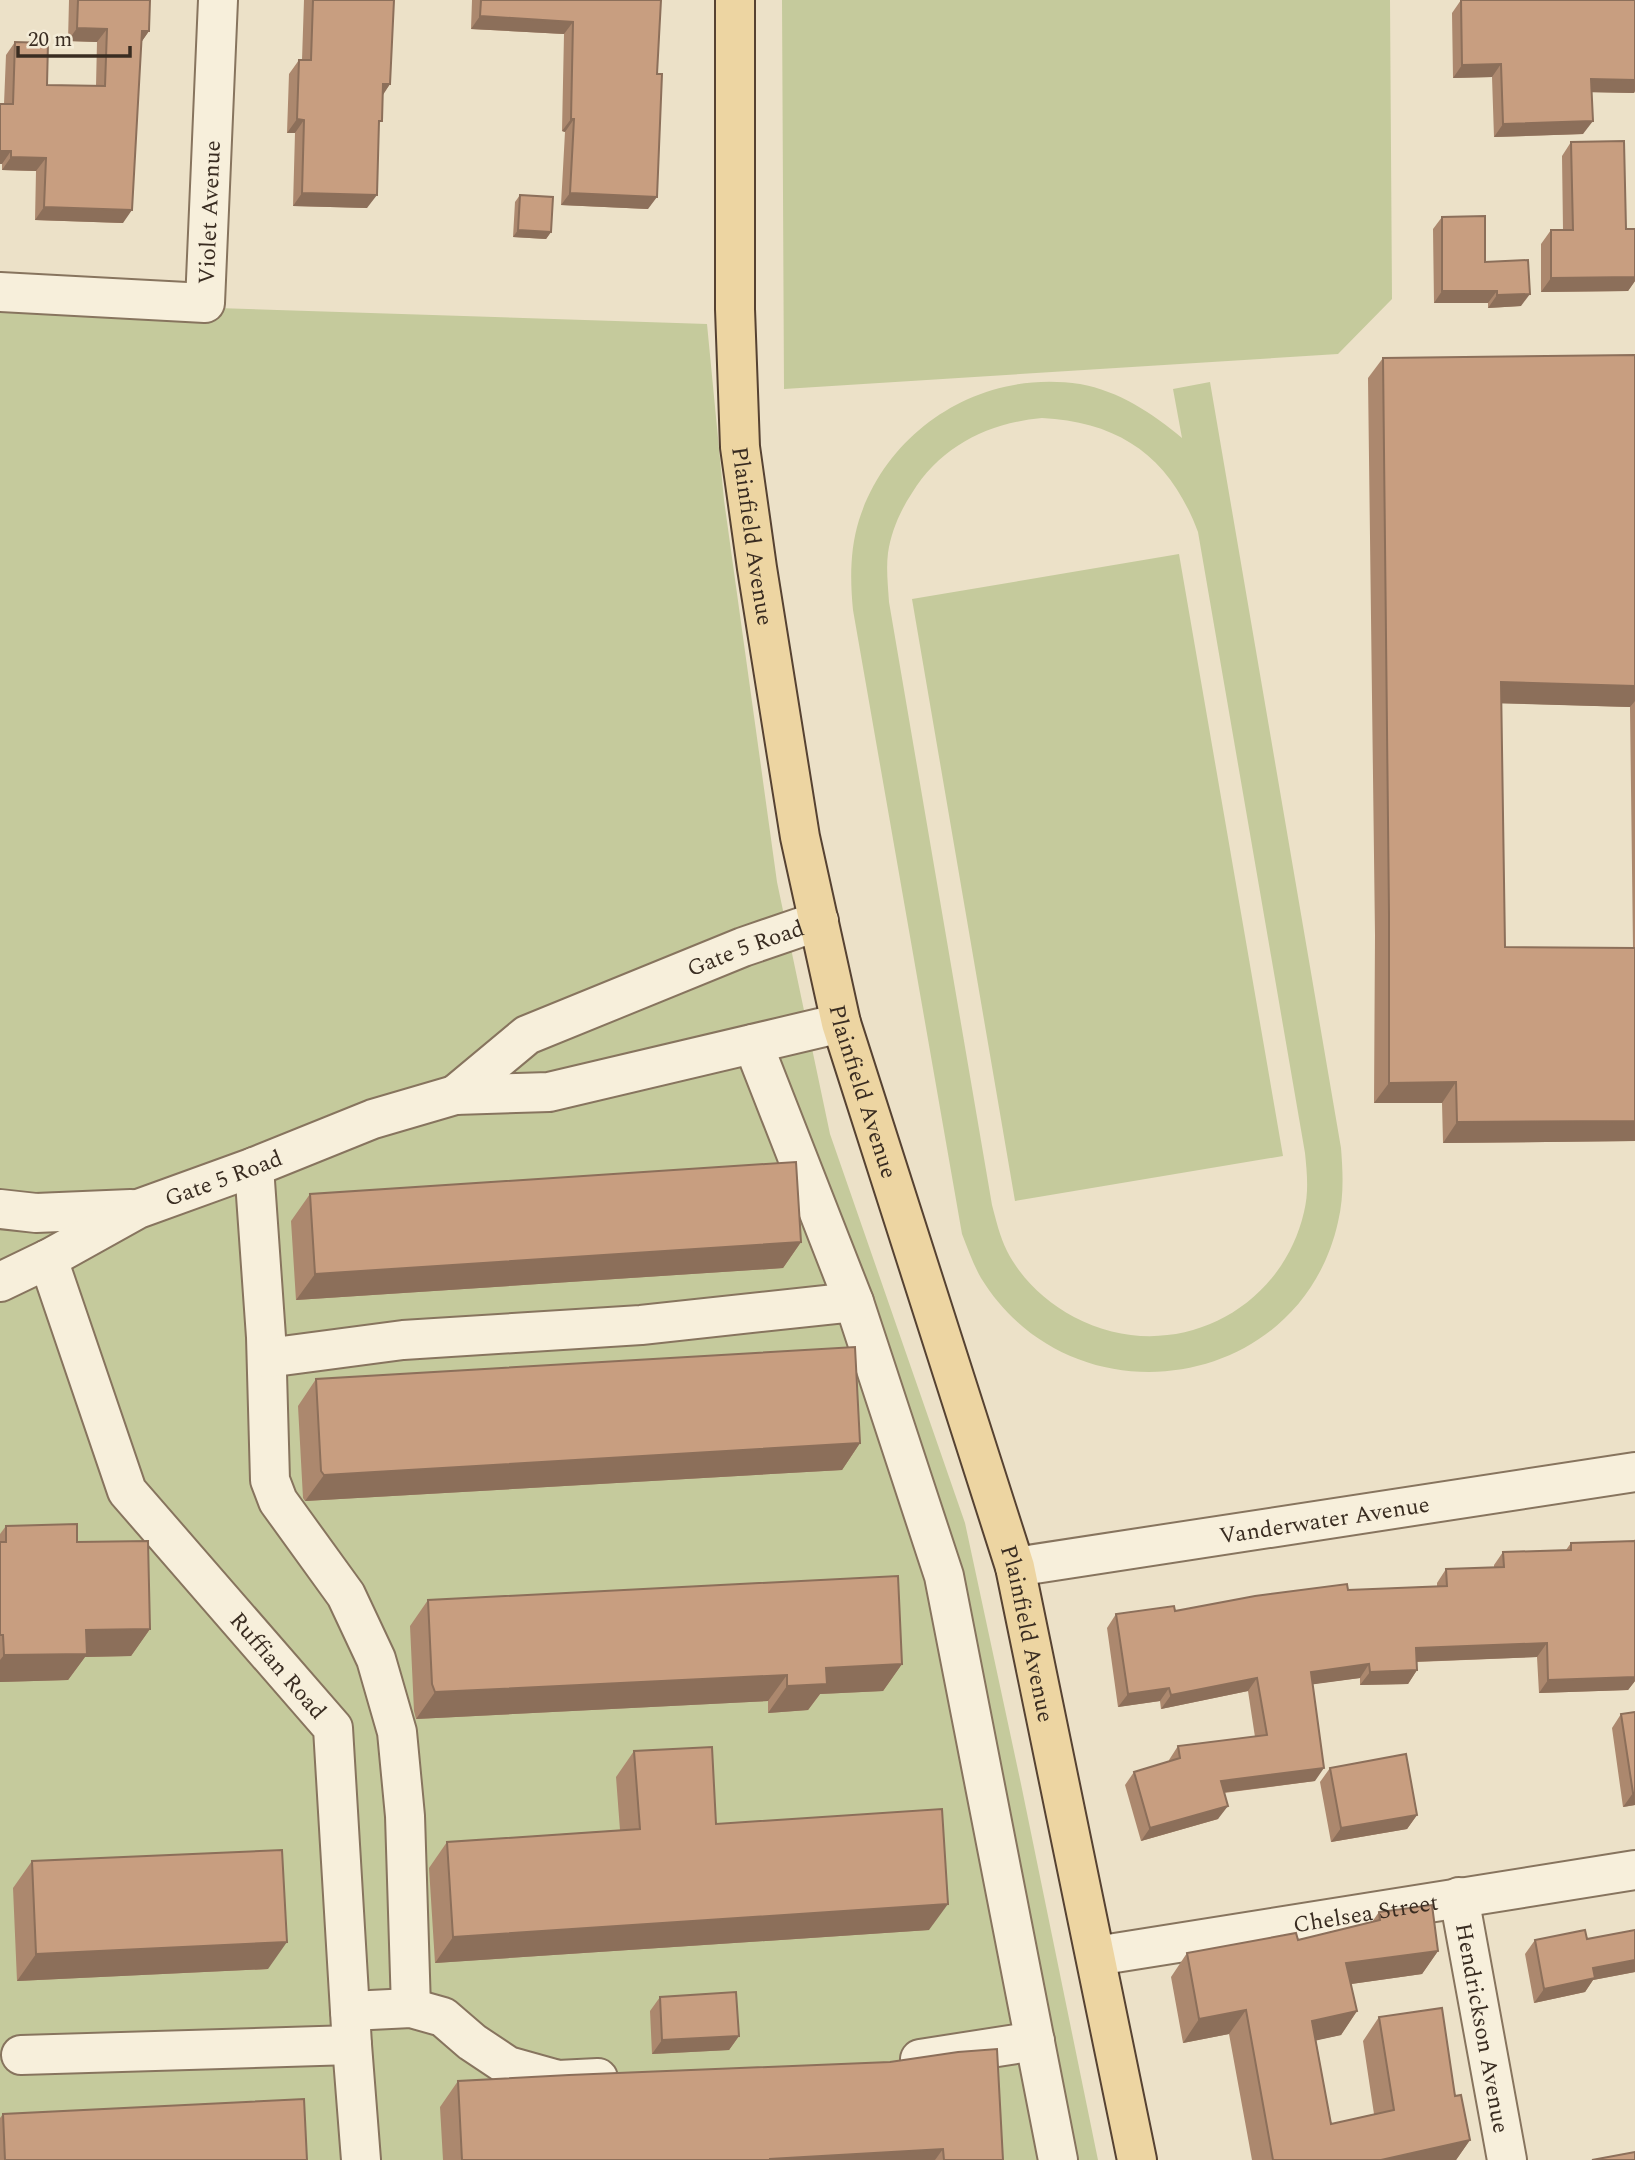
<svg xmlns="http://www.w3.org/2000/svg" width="1635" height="2160" font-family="Spectral,serif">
  <rect width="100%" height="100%" fill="#ece1c8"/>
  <path fill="#c5ca9c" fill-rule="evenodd" d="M782,0H1390L1392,299L1338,354L784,389Z
    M0,301L707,324L724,500L777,882L830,1134L965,1523L1021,1784L1098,2160H0Z
    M1210,382L1341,1148C1343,1173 1344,1197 1338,1222C1300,1393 1072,1426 981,1278C973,1264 968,1249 962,1234L853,610C850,580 850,549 859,520C889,427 983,369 1080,384C1119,391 1152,413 1182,438L1173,389ZM1042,418C1120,422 1170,457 1198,532L1305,1153C1307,1173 1309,1192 1304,1212C1280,1315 1168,1367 1074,1317C1046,1302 1022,1280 1007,1251C1000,1237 996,1220 992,1205L889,602C888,586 886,569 888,553C891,532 900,511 912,493C941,446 988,423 1042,418Z
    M1179,554L1283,1156L1015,1201L912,599Z"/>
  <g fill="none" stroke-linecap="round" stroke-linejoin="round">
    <defs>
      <g id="minor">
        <path id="s1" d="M0,292L205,303L218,0"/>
        <path d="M753,1044L854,1302L944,1576L1058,2160"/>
        <path id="s2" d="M455,1095L527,1035L743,947L819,921"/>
        <path d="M254,1167L266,1337L270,1480L278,1501L346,1595L376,1659L397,1732L405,1816L411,2008"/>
        <path d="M0,1209L36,1213L131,1209"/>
        <path id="s3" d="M48,1259L127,1491L333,1728L352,2045L361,2160"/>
        <path id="s4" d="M0,1282L48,1259L138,1209L254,1167L373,1119L455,1095L549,1092L841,1023"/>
        <path d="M267,1358L403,1340L641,1325L854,1302"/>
        <path id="s5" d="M1015,1567L1635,1472"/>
        <path id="s6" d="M1459,1897L1507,2160"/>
        <path id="s7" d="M1096,1956L1635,1870"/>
        <path d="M350,2011L411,2008L443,2017L472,2042L508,2066L558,2080L598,2078"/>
        <path d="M21,2055L352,2045"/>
        <path d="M920,2059L1035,2041"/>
      </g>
      <g id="major">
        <path id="s8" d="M735,0V309L740,447L757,568L800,837L841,1023L1015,1567L1137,2160"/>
      </g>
    </defs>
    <use href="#minor" stroke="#87745e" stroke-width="42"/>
    <use href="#major" stroke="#564232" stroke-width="42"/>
    <use href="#minor" stroke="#f7efdb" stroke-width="38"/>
    <use href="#major" stroke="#edd5a2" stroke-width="38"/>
  </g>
  <path fill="#ac886e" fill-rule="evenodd" d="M69,0H150L149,31L142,41L123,223L35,220L36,171L2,170V164H0V104H4L6,55L15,42L47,85L96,86L97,42L68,41Z
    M304,0H394L390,84L382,95L367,208L293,206L295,133H287L289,74L299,60H302Z
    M472,0H661L648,209L561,205L565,132L562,131L564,34L471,29Z
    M1461,0H1635V91L1634,93L1591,92L1583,134L1494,137L1492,77L1453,78L1452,13Z
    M1571,142L1626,229H1635V281L1628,291L1541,292V244L1551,230H1563L1562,156Z
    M520,195L551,232L546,239L513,237L515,202Z
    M1442,217L1485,262L1521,306L1488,308V303H1434L1433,229Z
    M1635,355V1141L1443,1143L1442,1103H1374L1375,935L1368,378L1383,358ZM1501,703L1630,707L1633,948L1505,947Z
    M310,1194L801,1242L783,1268L296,1300L291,1221Z
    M316,1379L860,1443L842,1470L305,1501L303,1498L298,1406Z
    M6,1526L77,1542L150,1629L131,1656L85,1657L68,1680L0,1682V1534Z
    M1635,1539V1681L1628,1690L1539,1693L1537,1657L1417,1662V1670L1408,1684L1360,1685V1678L1312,1684L1315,1781L1224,1793L1218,1819L1141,1841L1125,1785L1134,1772L1169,1762V1760L1178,1746L1255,1737L1248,1691L1161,1709L1160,1701L1118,1707L1107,1628L1116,1614L1175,1611L1348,1590L1437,1586V1583L1446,1569L1494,1568V1565L1503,1552L1566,1550L1571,1543L1634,1541Z
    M428,1600L902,1664L883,1691L820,1694L808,1710L768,1713V1701L416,1719L414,1711L410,1626Z
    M1621,1714L1635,1805L1623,1807L1612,1728Z
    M634,1751L716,1824L929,1930L435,1963L429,1868L447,1842L620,1830L616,1777Z
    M1330,1768L1417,1815L1407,1829L1331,1842L1320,1782Z
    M32,1861L268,1969L17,1981L13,1888Z
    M1379,1912L1438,1951L1422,1974L1351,1984L1357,2011L1341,2035L1316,2040L1331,2124L1374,2114L1363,2041L1379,2017L1455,2096L1470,2140L1456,2160H1252L1229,2034L1183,2043L1171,1977L1187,1953L1298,1940L1372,1922Z
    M1635,1930V1972L1593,1980L1585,1992L1534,2003L1525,1954L1535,1940L1587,1939Z
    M660,1997L739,2036L729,2050L652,2054L650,2011Z
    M569,2075L1003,2160H443L440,2107L458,2081Z
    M3,2114L307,2160H0V2118Z"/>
  <path fill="#8c6f5a" d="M480,16L573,22L564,34L471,29Z
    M77,28L107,29L97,42L68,41Z
    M142,31H149L140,44Z
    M1501,64L1492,77L1453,78L1462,65Z
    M1591,79L1635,80V91L1634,93L1581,92Z
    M383,84H390L381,98Z
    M297,119L304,120L295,133H287Z
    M571,119H574L565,132L562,131Z
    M1593,121L1583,134L1494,137L1503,124Z
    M0,151H11L2,164H0Z
    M11,157L46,158L36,171L2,170Z
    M302,193L377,195L367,208L293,206Z
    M570,193L657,197L648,209L561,205Z
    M44,207L132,210L123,223L35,220Z
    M518,230L551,232L546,239L513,237Z
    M1635,277V281L1628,291L1541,292L1551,278Z
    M1442,291H1497L1488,303H1434Z
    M1530,294L1521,306L1488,308L1497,295Z
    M1501,682L1635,686V701L1630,707L1486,703Z
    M1456,1082L1442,1103H1374L1389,1083Z
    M1635,1121V1141L1443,1143L1457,1122Z
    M801,1242L783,1268L296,1300L315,1274Z
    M860,1443L842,1470L305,1501L324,1475Z
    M150,1629L131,1656L85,1657L68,1680L0,1682V1660L4,1655L86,1630Z
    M1547,1643L1537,1657L1407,1662L1416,1648Z
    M902,1664L883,1691L820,1694L808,1710L768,1713L787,1686L826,1668Z
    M1369,1664L1360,1678L1301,1686L1311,1672Z
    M1417,1670L1408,1684L1360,1685L1370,1672Z
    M787,1675L768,1701L416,1719L435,1692Z
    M1635,1677V1681L1628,1690L1539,1693L1548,1680Z
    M1257,1678L1248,1691L1161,1709L1171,1695Z
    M1169,1688L1160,1701L1118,1707L1128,1694Z
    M1324,1768L1315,1781L1211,1794L1221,1781Z
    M1633,1793H1635V1805L1623,1807Z
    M1228,1806L1218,1819L1141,1841L1150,1828Z
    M1417,1815L1407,1829L1331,1842L1341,1828Z
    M948,1904L929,1930L435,1963L453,1937Z
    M287,1942L268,1969L17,1981L36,1954Z
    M1438,1951L1422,1974L1330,1987L1346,1963Z
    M1635,1960V1972L1593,1980L1585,1992L1534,2003L1544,1989L1593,1968Z
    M1246,2010L1229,2034L1183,2043L1199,2019Z
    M1357,2011L1341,2035L1296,2045L1312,2021Z
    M739,2036L729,2050L652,2054L662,2040Z
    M1470,2140L1456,2160H1381Z
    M943,2149L935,2160H769L770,2159Z"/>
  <path fill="#c89e80" stroke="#8c6f5a" stroke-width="2" d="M78,0H150L149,31H142L132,210L44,207L46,158L11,157V151H0V104H13L15,42L48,43L47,85L105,86L107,29L77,28Z
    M313,0H394L390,84H383L382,121H379L377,195L302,193L304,120L297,119L299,60H311Z
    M481,0H661L657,74H662L657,197L570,193L574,119H571L573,22L480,16Z
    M1461,0H1635V80L1591,79L1593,121L1503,124L1501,64L1462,65Z
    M1624,141L1626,229H1635V277L1551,278V230H1573L1571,142Z
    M520,195L553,197L551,232L518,230Z
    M1485,216V262L1528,260L1530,294L1497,295V291H1442V217Z
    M1635,355V686L1501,682L1505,947L1635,948V1121L1457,1122L1456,1082L1389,1083V914L1383,358Z
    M796,1162L801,1242L315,1274L310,1194Z
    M855,1347L860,1443L324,1475L321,1471L316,1379Z
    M77,1524V1542L148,1541L150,1629L86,1630L87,1654L4,1655L3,1635H0V1542H6V1526Z
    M1635,1541V1677L1548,1680L1547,1643L1416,1648L1417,1670L1370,1672L1369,1664L1311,1672L1324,1768L1221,1781L1228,1806L1150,1828L1134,1772L1180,1758L1178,1746L1267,1735L1257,1678L1171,1695L1169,1688L1128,1694L1116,1614L1174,1606L1175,1611L1255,1596L1347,1584L1348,1590L1447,1586L1446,1569L1504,1567L1503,1552L1571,1550V1543Z
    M898,1576L902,1664L826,1668L827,1684L787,1686V1675L435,1692L432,1684L428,1600Z
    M1635,1712V1793H1633L1621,1714Z
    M712,1747L716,1824L942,1809L948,1904L453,1937L447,1842L640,1829L634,1751Z
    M1406,1754L1417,1815L1341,1828L1330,1768Z
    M282,1850L287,1942L36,1954L32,1861Z
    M1432,1905L1438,1951L1346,1963L1357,2011L1312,2021L1331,2124L1394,2110L1379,2017L1442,2008L1455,2096L1461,2095L1470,2140L1381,2160H1273L1246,2010L1199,2019L1187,1953L1296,1933L1298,1940L1380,1920L1379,1912Z
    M1585,1930L1587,1939L1635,1930V1960L1593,1968L1595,1978L1544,1989L1535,1940Z
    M736,1992L739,2036L662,2040L660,1997Z
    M997,2049L1003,2160H944L943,2149L770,2159V2160H462L458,2081L569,2075L890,2062L958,2052Z
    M304,2099L307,2160H5L3,2114Z
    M1635,2152V2160H1592Z"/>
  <g text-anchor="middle" stroke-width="5" stroke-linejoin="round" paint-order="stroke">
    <g font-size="23" fill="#392c21" stroke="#f4ecd7">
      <text dy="8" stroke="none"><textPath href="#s1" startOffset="296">Violet Avenue</textPath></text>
      <text dy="8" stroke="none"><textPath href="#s8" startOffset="537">Plainfield Avenue</textPath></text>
      <text dy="8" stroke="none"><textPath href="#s2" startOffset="329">Gate 5 Road</textPath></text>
      <text dy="8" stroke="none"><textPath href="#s8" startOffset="1104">Plainfield Avenue</textPath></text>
      <text dy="8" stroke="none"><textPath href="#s4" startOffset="247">Gate 5 Road</textPath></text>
      <text dy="8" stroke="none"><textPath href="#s5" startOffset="313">Vanderwater Avenue</textPath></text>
      <text dy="8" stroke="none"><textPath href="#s8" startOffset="1671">Plainfield Avenue</textPath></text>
      <text dy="8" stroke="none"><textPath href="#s3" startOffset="476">Ruffian Road</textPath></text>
      <text dy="8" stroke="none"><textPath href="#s7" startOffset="273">Chelsea Street</textPath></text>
      <text dy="8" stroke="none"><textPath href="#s6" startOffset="133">Hendrickson Avenue</textPath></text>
    </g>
  </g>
  <path d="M18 46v10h112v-10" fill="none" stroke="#392c21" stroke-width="3.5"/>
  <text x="28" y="46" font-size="21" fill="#392c21" stroke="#f4ecd7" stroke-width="5" paint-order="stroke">20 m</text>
</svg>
